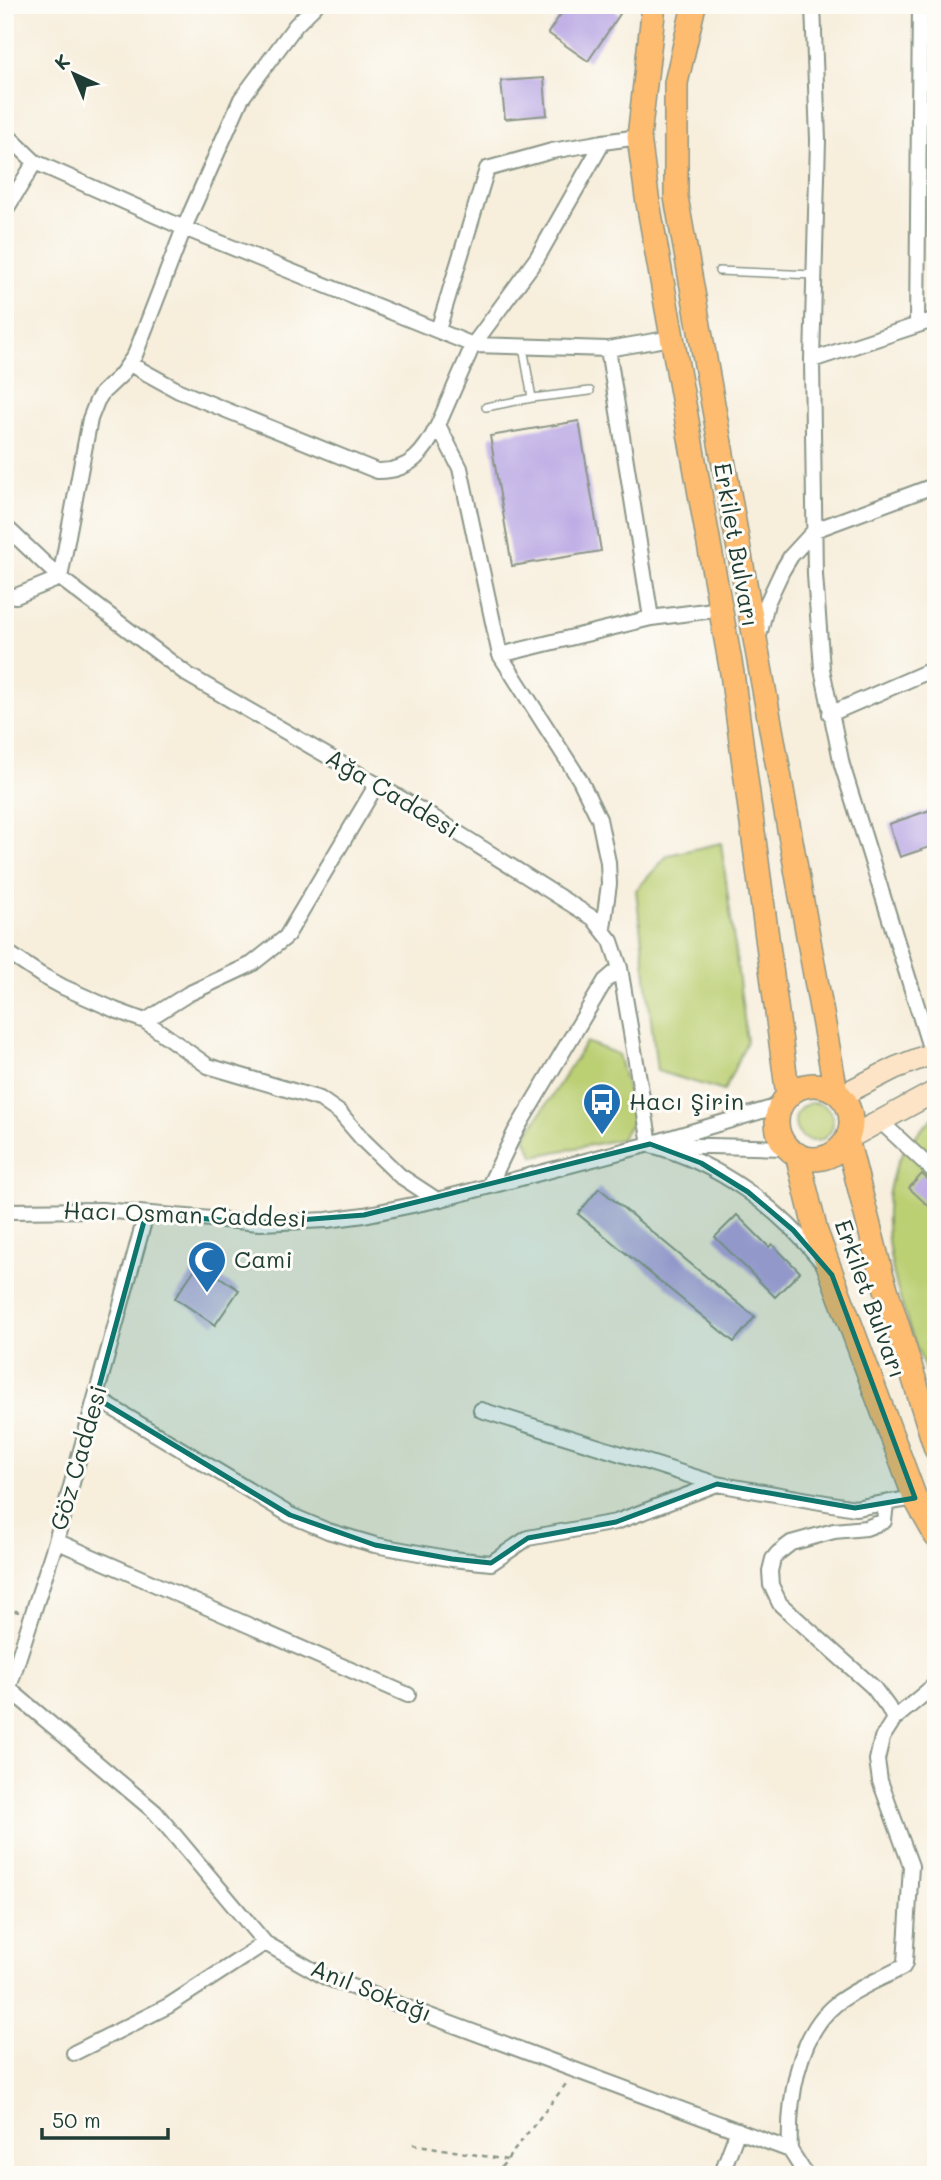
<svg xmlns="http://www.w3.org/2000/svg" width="941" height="2180" font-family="Mali,sans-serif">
  <rect width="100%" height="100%" fill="#fdfcf7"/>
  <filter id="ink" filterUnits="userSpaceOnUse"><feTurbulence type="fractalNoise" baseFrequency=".0143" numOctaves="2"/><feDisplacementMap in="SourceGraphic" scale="14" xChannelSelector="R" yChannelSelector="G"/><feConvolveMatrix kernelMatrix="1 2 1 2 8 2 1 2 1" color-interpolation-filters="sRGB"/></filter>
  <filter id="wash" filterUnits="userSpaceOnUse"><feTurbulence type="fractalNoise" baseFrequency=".00686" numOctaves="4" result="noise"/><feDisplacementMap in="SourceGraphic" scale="28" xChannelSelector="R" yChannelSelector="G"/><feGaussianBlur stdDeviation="1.57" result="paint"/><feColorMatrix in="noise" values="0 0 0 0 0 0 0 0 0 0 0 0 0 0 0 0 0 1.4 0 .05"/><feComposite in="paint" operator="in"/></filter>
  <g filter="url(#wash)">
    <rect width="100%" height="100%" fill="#f7eedc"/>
    <path fill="#bbcf73" stroke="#6d8654" stroke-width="2" d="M721,843L747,1041L724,1091L657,1071L636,890L668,855Z
      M586,1042L618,1054L635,1117L621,1139L534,1156L525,1138Z
      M795 1122a19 19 0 1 1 38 0a19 19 0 1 1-38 0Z
      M936,1115V1397C910,1331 865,1229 899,1160C908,1142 921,1129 936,1115Z"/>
    <g id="blocks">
      <path fill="#b4a0e2" d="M567,5H608L620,14L588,61L548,33Z
        M544,78L547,115L505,119L501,81Z
        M579,421L601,551L512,566L490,436Z
        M936,808V845L900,857L889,824Z
        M922,1174L936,1187V1213L909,1188Z
        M599,1188L755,1317L734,1342L578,1214Z
        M737,1215L769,1247L772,1244L800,1272L775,1297L715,1237Z
        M199,1263L239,1290L215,1325L175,1298Z"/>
    </g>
  </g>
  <g filter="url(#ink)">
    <use href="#blocks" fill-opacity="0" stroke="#8b9688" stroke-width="2"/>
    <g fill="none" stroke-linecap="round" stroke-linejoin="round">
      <defs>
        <path id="lane" d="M719,271L814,275
          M523,347L532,398
          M486,407L532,398L590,391"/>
        <path id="street" d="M813,5L818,140L812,360L815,575L822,669L842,765L932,1054
          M5,133L35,162
          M639,137L603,142L537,258L473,345L438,425L460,468L500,655L651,618L721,609
          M5,211L35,162L184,228L473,345L608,349L672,338
          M917,325L920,5
          M438,330L487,169L552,151L603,142
          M608,349L651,618
          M812,360L936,319
          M130,364L179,391L377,471C410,472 425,452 438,425
          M5,526L60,578L188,675L431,816L593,918L611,941L620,968L650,1144
          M5,595L16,596L60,578L90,419L97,401L102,393L121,375L135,355L184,228L241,99L296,25L316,5
          M759,636L767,603L782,571L791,556L815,530L936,485
          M500,655L580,780L599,819L608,862L609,884L603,928
          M830,714L936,668
          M5,951L41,975L63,987L115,1010L145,1021L208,1066L320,1099L340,1113L364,1141L399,1175L437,1200
          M145,1021L188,994L252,964L286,937L377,784
          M880,1121L936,1173
          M651,1145C719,1163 779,1208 822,1262
          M669,1145L788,1148
          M489,1186L515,1132L605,981L620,968
          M5,1211L102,1210L260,1223L327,1220L364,1215L437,1200L650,1144L782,1105
          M96,1398L290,1515L328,1531L375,1545L452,1559L491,1563L528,1538L616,1522L717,1484L481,1410
          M717,1484L855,1508L915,1498
          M886,1503L884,1521L866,1528L834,1531L791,1543L778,1553L773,1559L770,1571L771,1585L780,1604L873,1687L888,1707L894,1719
          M56,1541L408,1695
          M9,1689L155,1812L265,1943L325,1977L790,2150L806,2175
          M5,1700L56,1541L146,1214
          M74,2053L168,2006L265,1943
          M790,2150C788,2103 797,2035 836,2004C856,1988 881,1979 903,1967L905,1963L911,1866L880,1781L877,1760L882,1738L894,1719L936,1684
          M721,2175L738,2130"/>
        <path id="secondary" d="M840,1096L895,1068L936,1052
          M847,1139L936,1091"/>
        <path id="primary" d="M654,5L639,137L647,197L732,673L788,1096
          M694,5L676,83V197L836,1092
          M777 1122a37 37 0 1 1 74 0a37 37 0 1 1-74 0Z
          M847,1139L881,1273L936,1449
          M797,1154L816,1232L915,1498L936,1536"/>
      </defs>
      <use href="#lane" stroke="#8b9688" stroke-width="10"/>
      <use href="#street" stroke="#8b9688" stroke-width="18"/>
      <use href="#secondary" stroke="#8b9688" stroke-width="24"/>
      <use href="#primary" stroke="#8b9688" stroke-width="26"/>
      <path stroke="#8b9688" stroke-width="2.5" stroke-dasharray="5 5" stroke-linecap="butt" d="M5,1608L19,1612
        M413,2144L507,2160
        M495,2175L566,2084"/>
      <use href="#lane" stroke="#fff" stroke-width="7"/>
      <use href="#street" stroke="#fff" stroke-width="14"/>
      <use href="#secondary" stroke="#fee4c6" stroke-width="21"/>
      <use href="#primary" stroke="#fdbc70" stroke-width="23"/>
    </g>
  </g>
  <path fill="#0f766e" fill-opacity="0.2" stroke="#0f766e" stroke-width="5" stroke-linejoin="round" d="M650,1144L701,1163L748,1192L793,1230L832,1275L915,1498L855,1508L717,1484L616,1522L528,1538L491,1563L452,1559L375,1545L290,1515L96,1398L146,1214L260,1223L364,1215Z"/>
  <defs>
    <symbol id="bus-pin" viewBox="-11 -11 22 30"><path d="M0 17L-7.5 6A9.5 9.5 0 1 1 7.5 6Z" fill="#1f6fb2" stroke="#fdfcf7"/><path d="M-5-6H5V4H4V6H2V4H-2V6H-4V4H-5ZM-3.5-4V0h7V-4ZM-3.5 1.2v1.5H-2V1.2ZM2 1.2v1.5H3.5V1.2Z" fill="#fff"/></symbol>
    <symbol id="mosque-pin" viewBox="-11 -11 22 30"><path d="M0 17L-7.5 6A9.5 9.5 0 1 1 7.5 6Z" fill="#1f6fb2" stroke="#fdfcf7"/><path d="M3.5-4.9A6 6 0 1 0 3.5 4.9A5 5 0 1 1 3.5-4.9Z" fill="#fff"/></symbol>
  </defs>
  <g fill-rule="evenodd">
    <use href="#bus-pin" x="580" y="1080" width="44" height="60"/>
    <use href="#mosque-pin" x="185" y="1238" width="44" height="60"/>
  </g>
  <g text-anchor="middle" stroke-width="6" stroke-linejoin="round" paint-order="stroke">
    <g font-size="24" fill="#1f3d34" stroke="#fdfcf7">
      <text transform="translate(736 545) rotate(80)" y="8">Erkilet Bulvarı</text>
      <text transform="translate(392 794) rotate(31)" y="8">Ağa Caddesi</text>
      <text transform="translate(185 1215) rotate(2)" y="8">Hacı Osman Caddesi</text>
      <text transform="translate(870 1299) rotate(70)" y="8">Erkilet Bulvarı</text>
      <text transform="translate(79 1458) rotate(-74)" y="8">Göz Caddesi</text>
      <text transform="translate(371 1991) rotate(22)" y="8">Anıl Sokağı</text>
    </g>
    <g font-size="24" fill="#1f3d34" stroke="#fdfcf7" text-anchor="start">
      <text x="629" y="1110">Hacı Şirin</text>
      <text x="234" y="1268">Cami</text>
    </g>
  </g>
  <rect width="941" height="2180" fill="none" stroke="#fdfcf7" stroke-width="28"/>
  <g transform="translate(74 74) rotate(316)" stroke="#fdfcf7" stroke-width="5" paint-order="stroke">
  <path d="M0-5L12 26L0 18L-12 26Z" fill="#1f3d34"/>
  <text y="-10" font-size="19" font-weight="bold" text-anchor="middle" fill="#1f3d34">K</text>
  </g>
  <path d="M42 2128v10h126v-10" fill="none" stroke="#1f3d34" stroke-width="3.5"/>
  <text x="52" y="2128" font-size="21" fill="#1f3d34" stroke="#fdfcf7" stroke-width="5" paint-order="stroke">50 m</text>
</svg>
